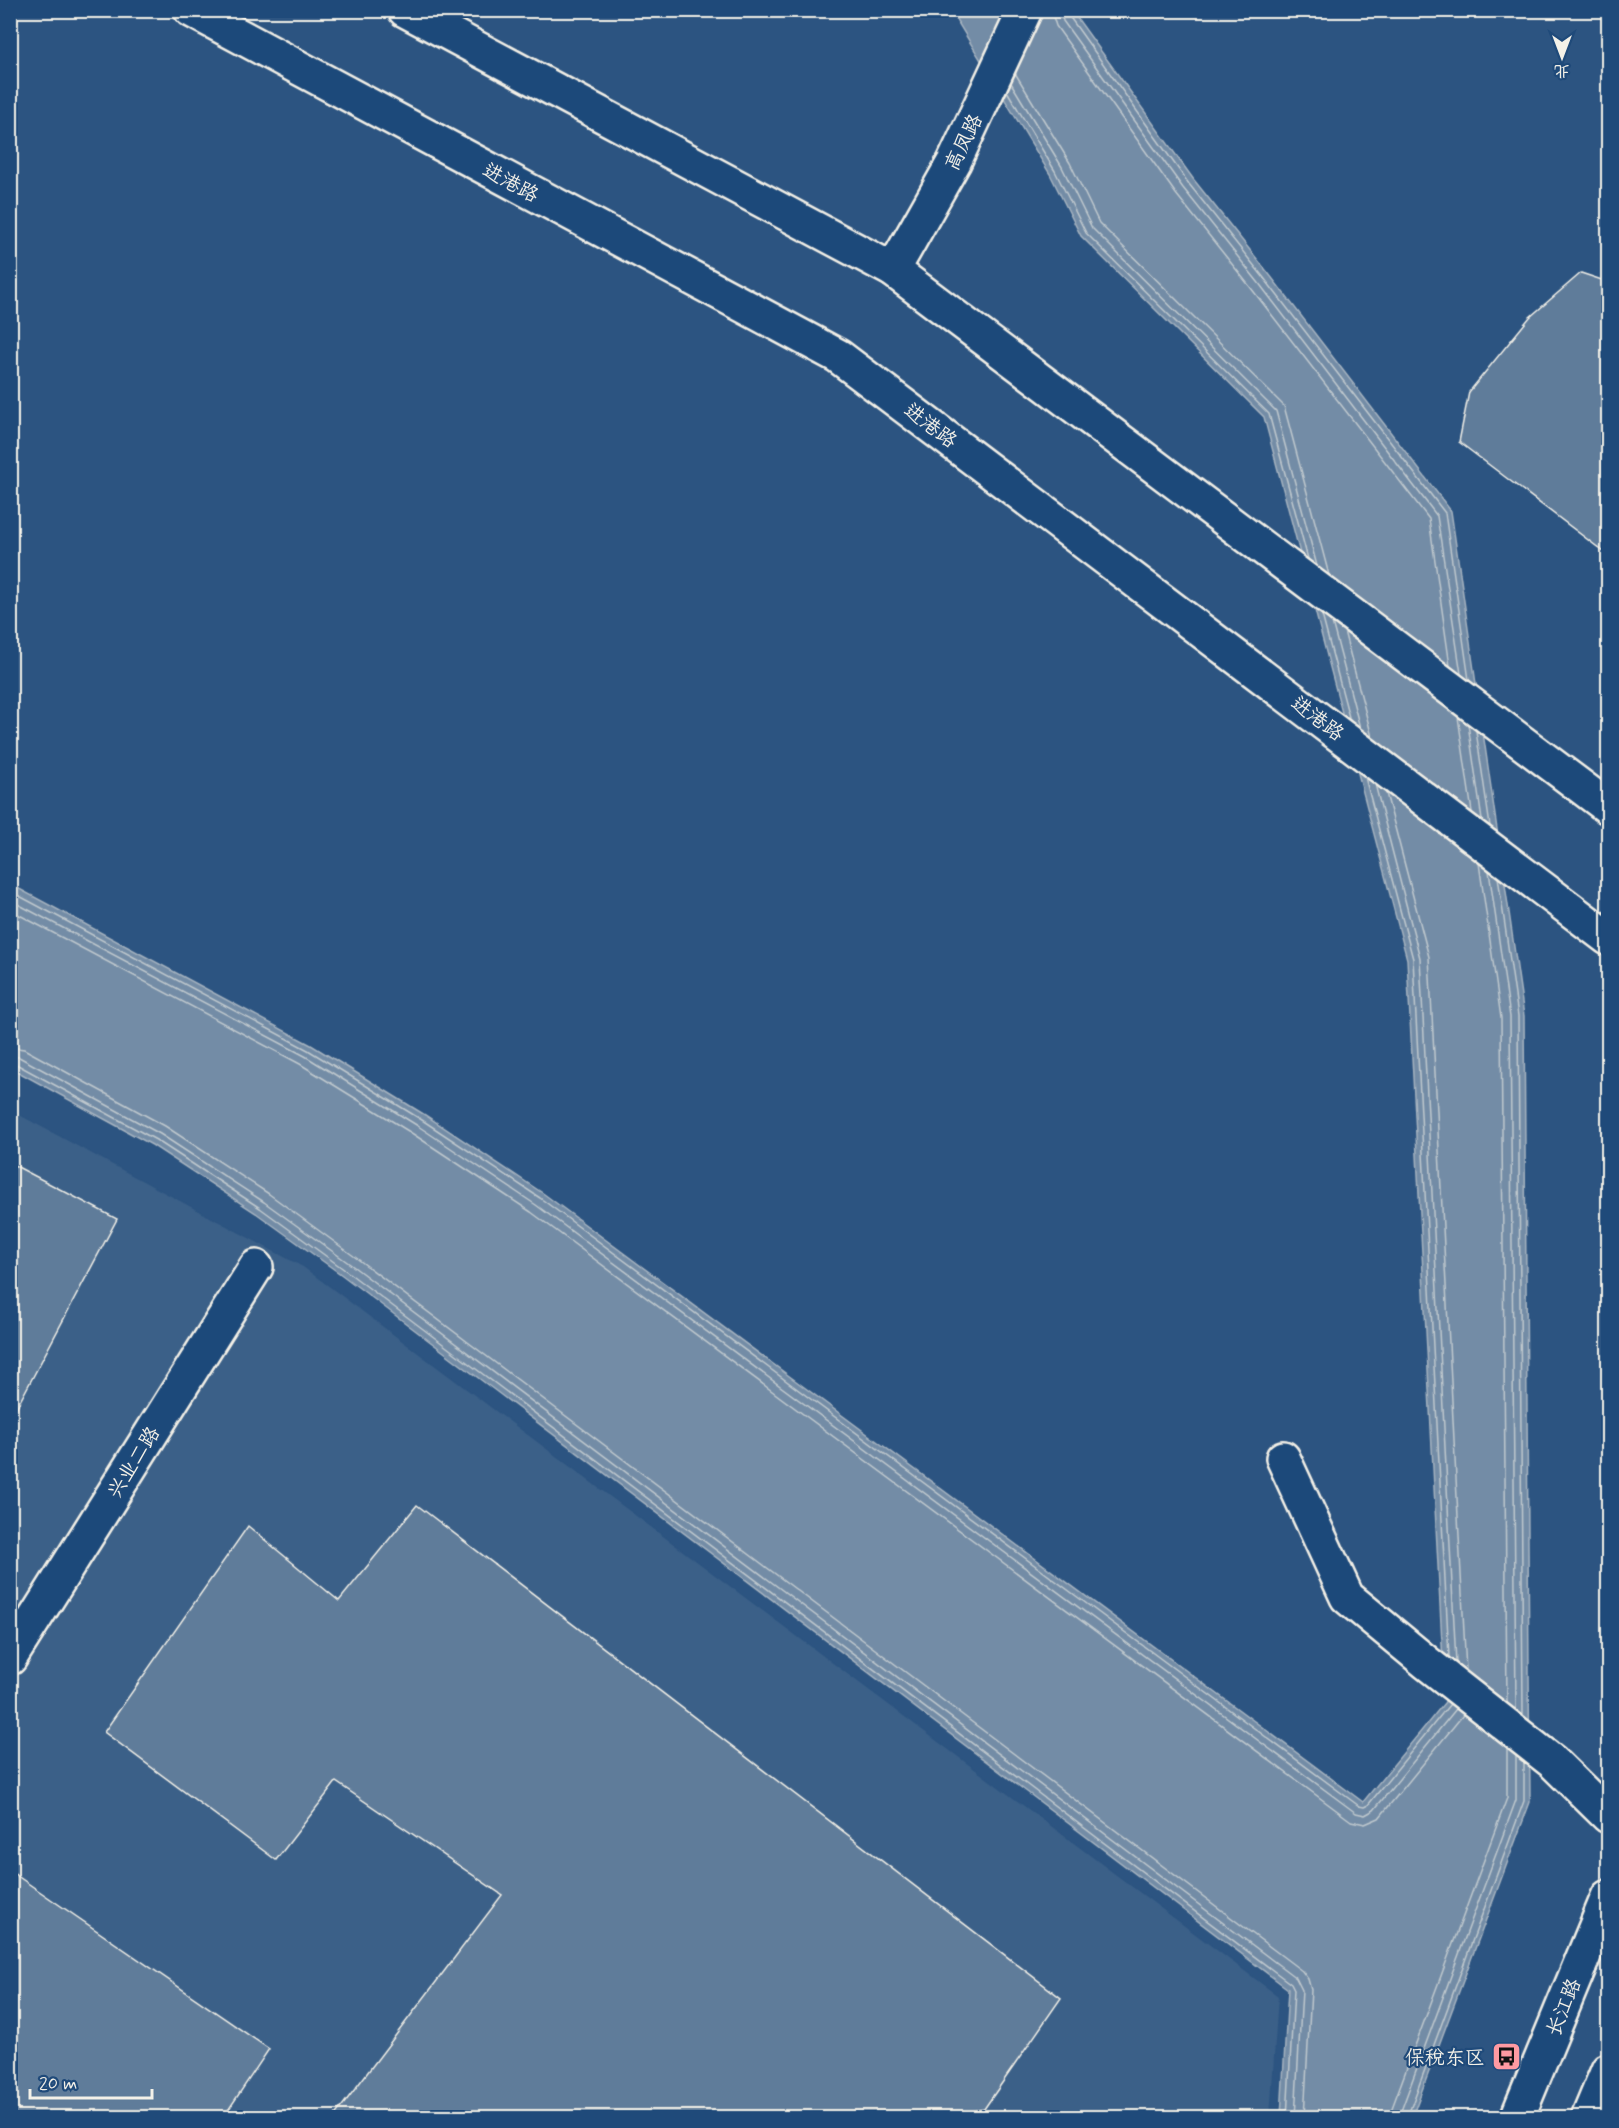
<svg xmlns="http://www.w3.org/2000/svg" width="1619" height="2128" font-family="Mynerve,'LXGW WenKai TC',sans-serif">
  <rect width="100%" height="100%" fill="#2c5481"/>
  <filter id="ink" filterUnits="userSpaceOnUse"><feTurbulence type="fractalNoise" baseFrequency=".0167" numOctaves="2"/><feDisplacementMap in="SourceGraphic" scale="12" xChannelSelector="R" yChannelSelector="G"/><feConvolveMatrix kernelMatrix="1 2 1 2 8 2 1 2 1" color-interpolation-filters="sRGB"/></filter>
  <g filter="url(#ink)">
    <path fill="#3b6088" d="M10,1110L303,1267L1278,1996L1270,2117H11Z"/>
    <path fill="#738ca6" stroke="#a7b4c0" stroke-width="1.5" d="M951,11H1072L1194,180L1269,274L1451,511L1524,1016L1530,1802L1412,2117H1281L1288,1989L342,1275L256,1213L152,1145L11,1068L10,884L311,1045L425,1115L544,1194L1363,1802L1445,1702L1407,959L1264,417L1081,236L1050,174Z"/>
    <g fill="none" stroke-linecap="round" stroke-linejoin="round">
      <path stroke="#c0c9ce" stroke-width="1.5" d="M1051,10L1056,26L1176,194L1251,288L1429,519L1450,666
        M1060,10L1063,21L1183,188L1258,282L1437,516L1461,674
        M1068,10L1069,16L1189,184L1264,278L1445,513L1469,680
        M1015,73L1070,163L1099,223L1284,406L1329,575
        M1011,83L1062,167L1092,228L1276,411L1317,566
        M1007,91L1055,171L1086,233L1269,414L1308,559
        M1322,615L1350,721
        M1332,622L1360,728
        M1344,631L1372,737
        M1458,717L1472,812
        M1468,724L1482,820
        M1476,731L1490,826
        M1365,777L1413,959L1449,1657
        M1375,784L1420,958L1456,1663
        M1386,793L1429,957L1466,1671
        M1479,863L1501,1018L1507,1703
        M1489,871L1510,1017L1516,1710
        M1498,877L1518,1016L1523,1716
        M10,891L308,1050L422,1120L540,1198L1359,1806L1364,1807L1368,1805L1450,1704
        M10,900L305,1056L418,1126L536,1205L1356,1813L1365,1815L1374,1810L1456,1709
        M10,910L300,1064L413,1134L531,1212L1351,1821L1365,1824L1379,1818L1463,1715
        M10,1047L24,1049L165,1126L269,1194L355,1257L1302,1971L1308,1979L1311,1990L1304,2118
        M10,1056L19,1057L160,1134L264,1202L350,1264L1296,1978L1302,1990L1295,2118
        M10,1063L16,1064L156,1140L260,1208L345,1270L1291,1984L1294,1990L1287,2118
        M1391,2118L1392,2108L1507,1798V1749
        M1400,2118L1401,2111L1516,1800V1756
        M1407,2118L1524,1801V1762"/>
    </g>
    <path fill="#5e7b9a" stroke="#f4f1e8" stroke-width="1.5" d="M1581,273L1608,282V555L1459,442L1469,392L1530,317Z
      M10,1163L117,1219L10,1420Z
      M417,1505L1061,1998L984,2109L933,2118H333L502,1895L336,1782L276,1860L104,1732L248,1526L339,1601Z
      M10,1871L269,2049L223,2118H10Z"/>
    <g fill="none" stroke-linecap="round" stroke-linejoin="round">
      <defs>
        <path id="street" d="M893,270L954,162L1025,10
          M10,1658L256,1267"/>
        <path id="secondary" d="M1283,1458L1347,1597L1427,1663L1553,1762L1608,1816
          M1517,2118L1608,1897
          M1588,2118L1608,2070"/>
        <path id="primary" d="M191,10L838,356L1608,938
          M405,10L893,270L1608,807"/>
      </defs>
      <use href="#street" stroke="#f4f1e8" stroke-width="38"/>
      <use href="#secondary" stroke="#f4f1e8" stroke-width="38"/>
      <use href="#primary" stroke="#f4f1e8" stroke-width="38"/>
      <use href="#street" stroke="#1f4a7a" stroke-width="33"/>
      <use href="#secondary" stroke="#1f4a7a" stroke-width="33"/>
      <use href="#primary" stroke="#1f4a7a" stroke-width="33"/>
    </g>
  </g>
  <defs>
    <symbol id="bus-square" viewBox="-11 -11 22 22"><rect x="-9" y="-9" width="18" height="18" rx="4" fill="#ff9aa2" stroke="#1f4a7a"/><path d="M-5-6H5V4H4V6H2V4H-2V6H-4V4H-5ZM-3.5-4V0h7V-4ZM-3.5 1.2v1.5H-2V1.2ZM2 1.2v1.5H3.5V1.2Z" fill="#111"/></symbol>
  </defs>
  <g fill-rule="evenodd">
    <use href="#bus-square" x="1490" y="2040" width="33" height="33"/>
  </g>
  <g text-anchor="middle" stroke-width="4.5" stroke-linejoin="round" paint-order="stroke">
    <g font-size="20" fill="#f4f1e8" stroke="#1f4a7a">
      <text transform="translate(963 142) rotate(-64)" y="7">高凤路</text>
      <text transform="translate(511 182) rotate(28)" y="7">进港路</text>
      <text transform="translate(931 425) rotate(37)" y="7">进港路</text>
      <text transform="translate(1318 718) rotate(37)" y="7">进港路</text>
      <text transform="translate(133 1462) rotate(-58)" y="7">兴业二路</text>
      <text transform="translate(1563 2007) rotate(-68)" y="7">长江路</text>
    </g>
    <g font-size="20" fill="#f4f1e8" stroke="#1f4a7a" text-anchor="end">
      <text x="1485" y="2064">保税东区</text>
    </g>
  </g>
  <rect width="1619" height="2128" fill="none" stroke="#1f4a7a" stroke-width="36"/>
  <rect x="18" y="18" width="1583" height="2092" fill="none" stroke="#f4f1e8" stroke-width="2" filter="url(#ink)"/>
  <g transform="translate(1562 57) rotate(180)" stroke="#1f4a7a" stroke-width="4.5" paint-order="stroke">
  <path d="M0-4.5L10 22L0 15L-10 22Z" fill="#f4f1e8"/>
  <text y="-9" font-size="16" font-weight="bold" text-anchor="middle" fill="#f4f1e8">北</text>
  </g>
  <path d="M30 2089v9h122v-9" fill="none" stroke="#f4f1e8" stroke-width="3"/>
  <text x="39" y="2089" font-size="18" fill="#f4f1e8" stroke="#1f4a7a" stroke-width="4.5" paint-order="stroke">20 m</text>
</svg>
